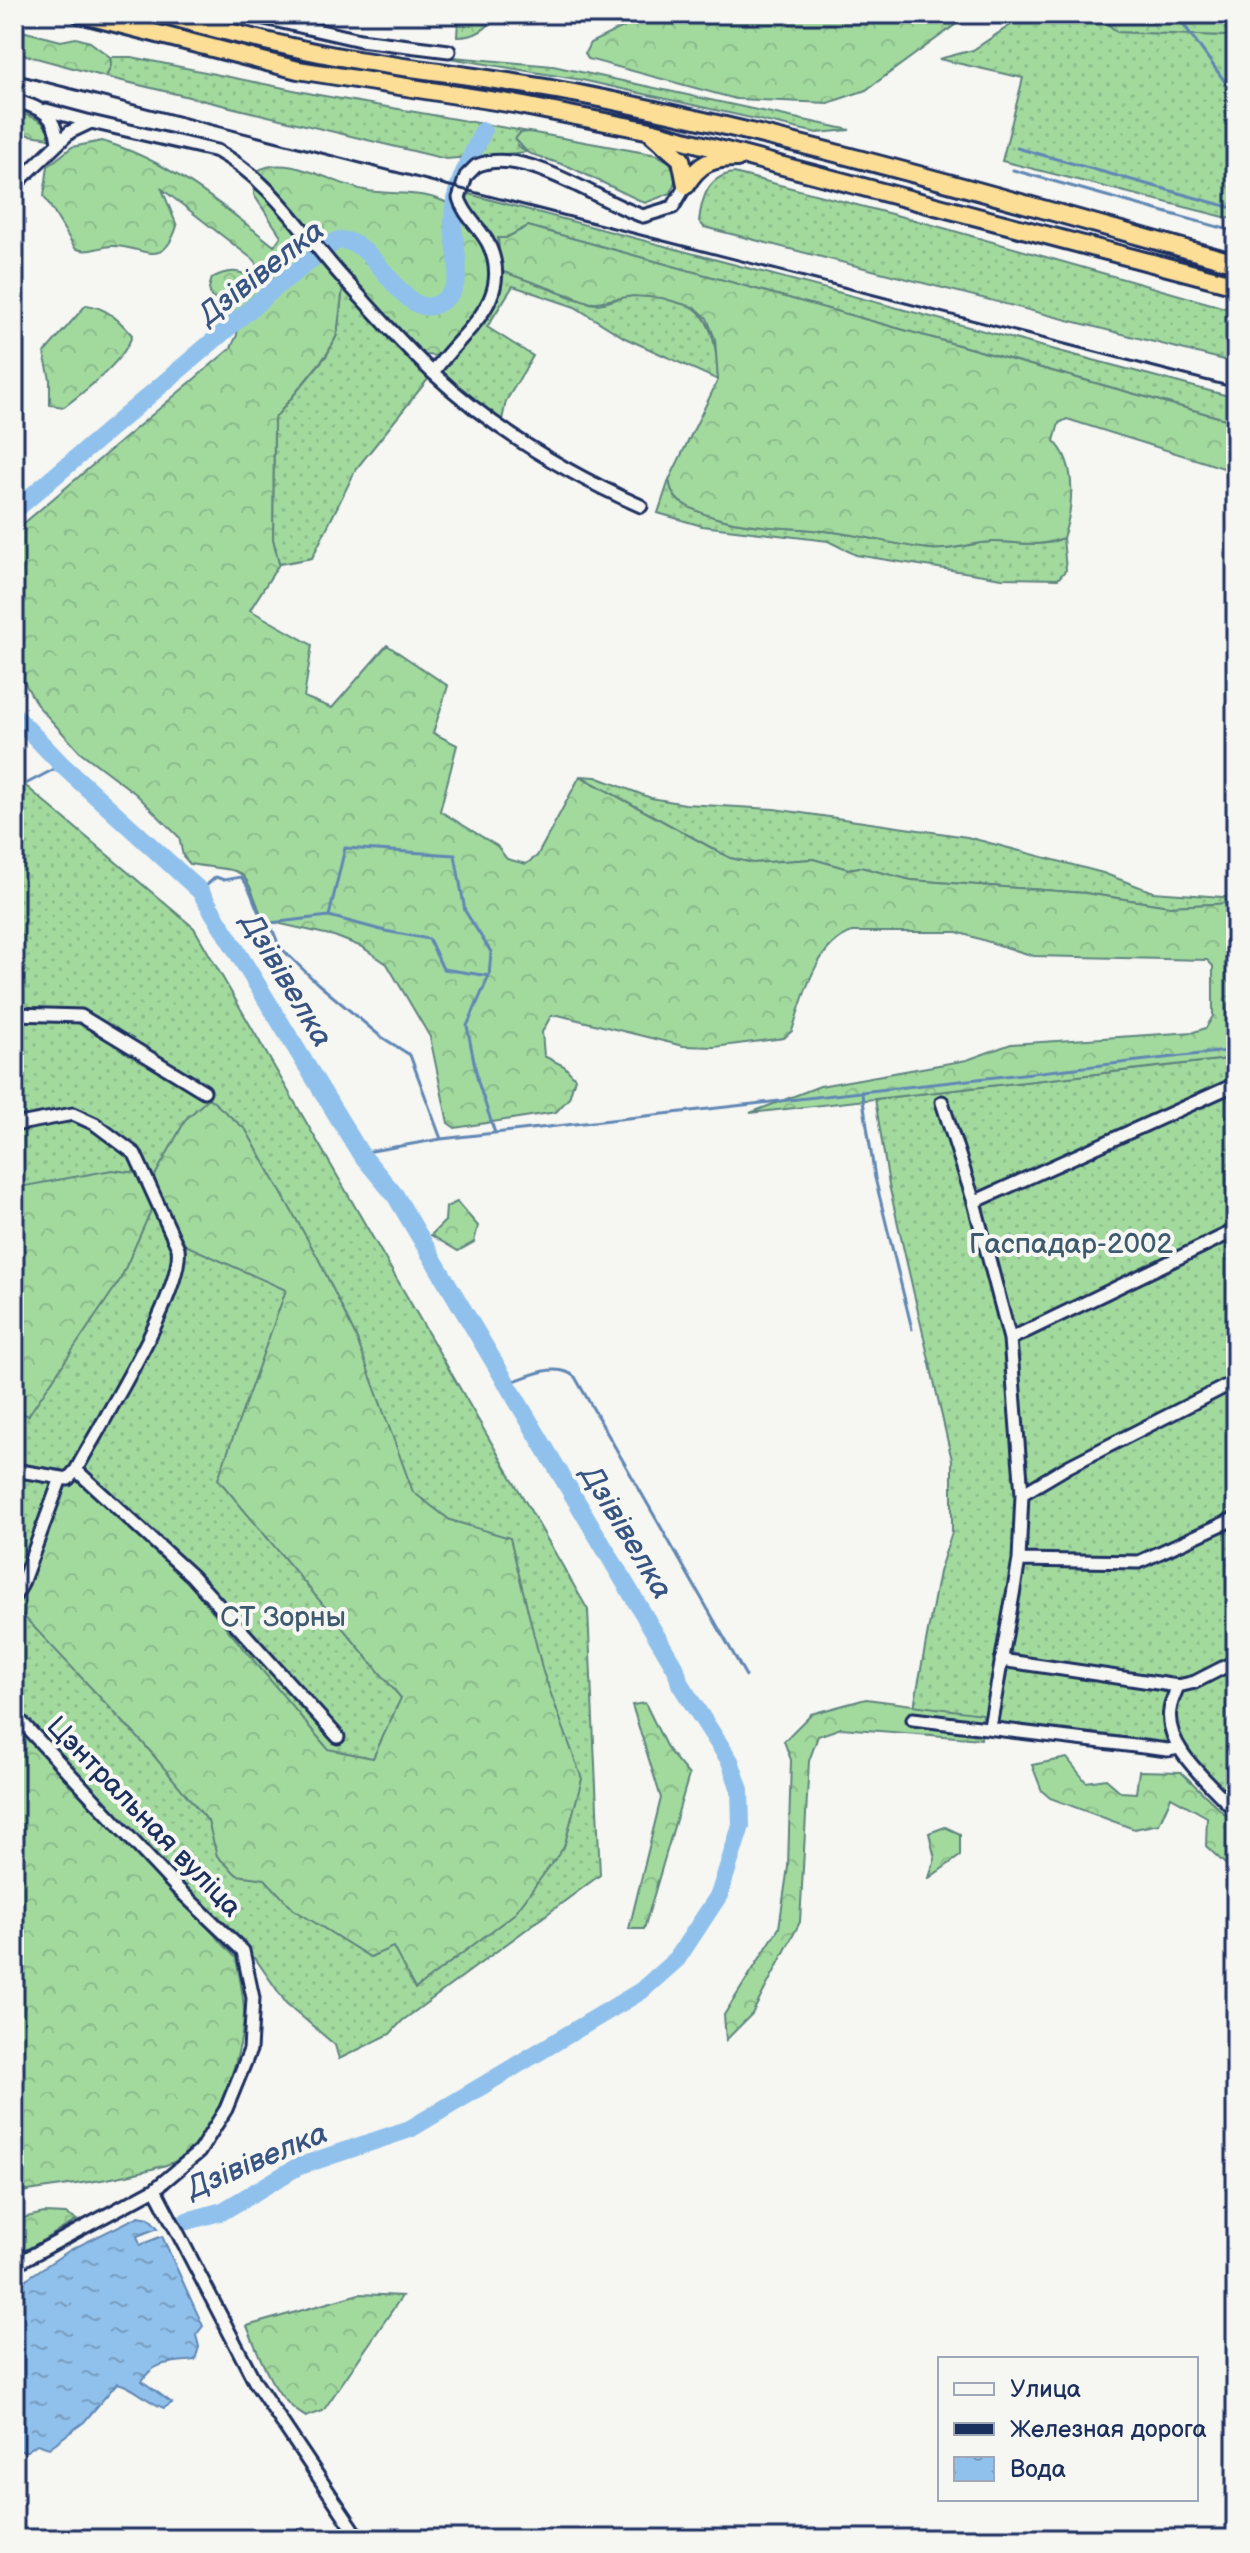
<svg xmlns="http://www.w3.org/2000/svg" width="1250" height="2553" font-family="'Balsamiq Sans',sans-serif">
  <defs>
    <pattern id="grass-dots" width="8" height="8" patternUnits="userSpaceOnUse" patternTransform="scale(2)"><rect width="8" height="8" fill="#a2da9e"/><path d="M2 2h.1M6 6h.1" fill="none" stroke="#8bbb8a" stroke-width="1.8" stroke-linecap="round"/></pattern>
    <pattern id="forest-crowns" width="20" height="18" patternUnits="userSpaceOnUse" patternTransform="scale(2)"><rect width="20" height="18" fill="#a2da9e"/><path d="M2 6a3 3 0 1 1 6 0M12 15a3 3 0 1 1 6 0" fill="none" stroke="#8bbb8a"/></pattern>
    <pattern id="water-ripples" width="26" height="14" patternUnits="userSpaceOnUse" patternTransform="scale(2)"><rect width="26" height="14" fill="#90c1ec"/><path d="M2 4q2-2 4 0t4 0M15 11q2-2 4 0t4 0" fill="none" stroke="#759dc2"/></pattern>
  </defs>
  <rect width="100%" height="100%" fill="#f6f6f2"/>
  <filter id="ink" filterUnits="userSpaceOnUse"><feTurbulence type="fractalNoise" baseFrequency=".0125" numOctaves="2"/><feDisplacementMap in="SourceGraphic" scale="16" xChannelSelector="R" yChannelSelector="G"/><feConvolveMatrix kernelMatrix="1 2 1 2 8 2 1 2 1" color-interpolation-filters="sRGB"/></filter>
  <g filter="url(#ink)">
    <path fill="url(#grass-dots)" stroke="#5e847e" stroke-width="2" d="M1027,14H1108L1117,32L1228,36L1236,45V220L1002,161L1023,78L939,59L973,50Z
      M431,55L553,66L850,130L817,133L582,80Z
      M110,57H132L313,94L529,132L520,133L517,145L527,152L446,159L106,77L111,65Z
      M734,173L926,223L1236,311V363L704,227L699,221C702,197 708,176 734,173Z
      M465,193L1236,398V422L528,226L506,238L502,271C530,280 563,296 590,303C603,307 618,296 632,296C701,292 716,318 718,380L625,338L575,307L513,286L487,327L533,356L506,401L501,425L436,371L492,306L495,246L489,229L465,205Z
      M344,279L433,373L356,469L312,558L279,564L273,539L274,419L327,355L337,335Z
      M669,480C671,488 672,495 679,501C724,532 789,525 840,533C870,537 900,546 931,549C952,551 970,543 991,542C1017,541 1037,549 1063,538L1066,570L1058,579L1002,578L856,555L828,541L702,526L658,513Z
      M14,776L194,928L588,1610L600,1875L402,2021L390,2034L339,2059L335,2045L286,2003L255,1958H236L14,1718Z
      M580,776L596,777L651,798L685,804L774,809L967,837L1103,873L1153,892L1236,898V903L1169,906L1085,893L911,880L860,867L848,869L813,859L753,863L730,858Z
      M1236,1058V1820L1166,1745L996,1723L914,1707L939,1572L952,1532V1460L889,1185L875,1099Z"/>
    <path fill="url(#forest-crowns)" stroke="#5e847e" stroke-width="2" d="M468,14H496C488,30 475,37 457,37L458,20Z
      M650,14H970L866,90L828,103L736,99L588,59L585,53L590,43Z
      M1108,14H1236V45L1228,36L1117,32L1109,25Z
      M14,29L61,41L76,38L90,42L110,57L111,65L106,77L14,52Z
      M14,110C32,118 45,117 51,138L14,133Z
      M529,132L657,155L670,162L676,178L671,193L645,203L570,167L528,153L515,139L520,133Z
      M102,141C168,160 221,204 274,246L281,236L254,195L257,171C287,153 333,184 364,190C390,196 418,190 443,201C478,216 500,262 487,298C481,315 453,342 441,356L425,355L351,280L344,279L337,335L327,354L274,419L273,539L279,564L250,610L312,645L304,697L332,708L387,645L448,686L433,733L457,745L440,811L497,846L507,859L526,864L537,856L580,776L730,858L753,863L813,859L848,869L860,867L911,880L1085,893L1169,906L1236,903V1058L750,1113L820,1086L967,1060L1011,1044L1194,1032L1206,1028L1213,1016V966L1207,960L1034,956L957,932H852C815,945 803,998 792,1031L784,1038L714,1047L683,1046L558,1015L551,1016L542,1032L544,1056L564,1066L575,1078L569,1098L556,1112L455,1128L448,1123L430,1037L387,964L362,947L334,936L263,920C241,860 247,874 190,864L183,856L179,837L136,794L79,751L37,705L14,664V536L23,524L231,348L237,335L238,315L211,297L209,288L212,278C229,269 239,270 255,279L260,275L255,261L162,189L177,226C162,273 141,244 111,246C98,247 87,254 75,248L44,196L48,166L72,147Z
      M528,226L1236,422V472L1067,419L1059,423L1054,441C1078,464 1073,509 1063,538C1037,549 1017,541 991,542C970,543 952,551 931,549C900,546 870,537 840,533C789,525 725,532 679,501C672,495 671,488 669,480L718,380L715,339L707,318L696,308L662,298L633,296L591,303L501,271L498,238H506Z
      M86,305C106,307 119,320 132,335C126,359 84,392 64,407L50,405V379L44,353Z
      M209,1098L246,1130L318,1258L356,1337L413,1492L450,1520L510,1538L543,1672L582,1779L564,1847L514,1914L415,1989L393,1947L370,1957L293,1909L265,1879L237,1875L217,1856L208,1821L144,1744L14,1606L27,1587L68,1479L77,1476L188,1582L328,1749L373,1758L401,1698L218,1479L286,1290L185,1245L152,1181L186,1119Z
      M112,1170L137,1173L153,1206L120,1280L28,1416L14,1409V1188Z
      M457,1202L478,1226L474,1242L458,1251L431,1235L445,1221L446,1207Z
      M866,1699L983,1714L981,1739L841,1728L818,1736L809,1761L800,1922L752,2014L726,2040L724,2015L779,1928L788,1867L791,1760L784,1741L811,1714Z
      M645,1703L668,1750L689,1775L644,1929H629L661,1798L632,1705Z
      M14,1718L236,1958C239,1975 244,1995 244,2013C243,2057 212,2151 166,2165C117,2180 64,2185 14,2193Z
      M1067,1758L1086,1782L1106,1779L1121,1792L1136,1793L1139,1771L1181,1772L1236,1825V1874L1206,1846L1207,1817L1171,1797L1159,1824L1134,1829L1050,1798L1042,1791L1032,1765Z
      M945,1827L960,1834V1856L929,1878L935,1859L929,1833Z
      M44,2213L66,2214L77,2220L14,2257V2220Z
      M359,2294L402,2296L323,2411L306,2417C273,2399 261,2359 247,2326Z"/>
    <path fill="url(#water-ripples)" stroke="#6187b3" stroke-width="2" d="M139,2216L149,2218L158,2228L137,2236L140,2245L162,2236L203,2326L196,2335L199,2347L195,2360C174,2363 154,2360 142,2381L172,2403L164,2408C146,2402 136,2387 117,2383L84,2422L49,2448L37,2444L27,2451H14V2287L70,2250Z"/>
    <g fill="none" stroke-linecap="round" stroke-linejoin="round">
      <path stroke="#6187b3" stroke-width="3" d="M1176,14L1236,97
        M1017,148L1236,209
        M1013,170L1236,232
        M14,790L62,765
        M200,891L216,877L224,880L241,877C253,889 254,908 264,922L270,923L279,946L317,983L380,1036L410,1055L441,1139
        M329,916L385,931L429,939L443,969L489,976
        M270,923L329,916L345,848L455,855L465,911L491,952L489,976L467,1026L478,1082L495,1133
        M862,1094L875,1178L912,1329
        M360,1153L441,1139L1236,1050
        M505,1384C526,1378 556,1360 575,1377L746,1676"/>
      <path stroke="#90c1ec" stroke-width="18" d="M14,511L282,282L336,241C379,231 405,340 448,296C467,277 452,243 453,219C453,188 471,158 483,131
        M14,715L62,765L200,891L360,1153L395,1195L676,1669L680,1684L730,1761L740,1790L741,1826L719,1895L677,1959L641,1991L410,2129L297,2167L223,2211L187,2221"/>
      <defs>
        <path id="minor" d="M247,14L360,40L449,51
          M14,100C41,109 55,112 58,143
          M46,110L91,122
          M14,186L70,132L91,122L217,151C271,180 304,235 344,279C373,310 401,343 432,372C492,428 566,473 641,506
          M433,373C459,333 515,302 489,245C481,228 464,216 459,198L466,176L476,166C524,144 600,203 643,216L673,207L686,185
          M14,1014L81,1016L204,1091
          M942,1102L974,1202L1010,1339L1022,1494L1019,1560L990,1727
          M14,1125L73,1114L95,1124L135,1154L178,1248C185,1291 99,1426 76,1470L68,1479L14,1470
          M974,1202L1236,1084
          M1010,1339L1236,1230
          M76,1470L192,1576L338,1737
          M1022,1494L1069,1466L1236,1381
          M1019,1560L1139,1562L1236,1518
          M14,1597L21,1586L61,1478
          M1001,1660L1178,1686L1195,1682L1236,1661
          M1178,1686C1175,1693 1171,1702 1170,1710C1164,1749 1213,1785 1236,1812
          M14,1714L176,1887L243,1951L253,1998L250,2050L226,2109L199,2152L155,2189L14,2265
          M913,1719L1168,1750L1179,1748
          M155,2189L255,2382L360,2539"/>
        <path id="highway" d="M80,14L298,70L514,104L646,130L1236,285
          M162,14C226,32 291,49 357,60C433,72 509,80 584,95C804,139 1020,203 1236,263
          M654,136L681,159L686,185
          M686,185C699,163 712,158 737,158"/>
      </defs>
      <use href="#minor" stroke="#1b2f5e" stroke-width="17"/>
      <use href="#highway" stroke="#1b2f5e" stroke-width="22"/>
      <use href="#minor" stroke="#f6f6f2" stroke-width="11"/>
      <use href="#highway" stroke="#fcde96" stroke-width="16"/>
      <path stroke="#1b2f5e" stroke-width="3" d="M14,74L1236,388"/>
    </g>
  </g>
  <g text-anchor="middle" stroke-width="8" stroke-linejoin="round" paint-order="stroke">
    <g font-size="28" fill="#3d5a6e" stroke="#f6f6f2">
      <text x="1071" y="1253">Гаспадар-2002</text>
      <text x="283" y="1626">СТ Зорны</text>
    </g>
    <g font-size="28" fill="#1b2f5e" stroke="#f6f6f2">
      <text transform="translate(145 1816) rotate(46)" y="10">Цэнтральная вуліца</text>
    </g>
    <g font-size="30" font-style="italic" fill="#385482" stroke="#f6f6f2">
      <text transform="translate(261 272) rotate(-38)" y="10">Дзівівелка</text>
      <text transform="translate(287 980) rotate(59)" y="10">Дзівівелка</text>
      <text transform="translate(627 1532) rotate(59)" y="10">Дзівівелка</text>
      <text transform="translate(257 2160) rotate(-23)" y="10">Дзівівелка</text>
    </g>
  </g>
  <rect width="1250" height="2553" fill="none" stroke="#f6f6f2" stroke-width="48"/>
  <rect x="24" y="24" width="1202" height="2505" fill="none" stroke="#1b2f5e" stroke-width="3" filter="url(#ink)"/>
  <rect x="938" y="2357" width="260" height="144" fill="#f6f6f2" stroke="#9ea6b7" stroke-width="2"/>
  <rect x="954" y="2383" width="40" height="12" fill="#f6f6f2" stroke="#9ea6b7" stroke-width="2"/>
  <text x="1010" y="2397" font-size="24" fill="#1b2f5e">Улица</text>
  <rect x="954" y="2423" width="40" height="12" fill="#1b2f5e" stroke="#9ea6b7" stroke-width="2"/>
  <text x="1010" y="2437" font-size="24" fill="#1b2f5e">Железная дорога</text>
  <rect x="954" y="2457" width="40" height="24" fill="url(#water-ripples)" stroke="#9ea6b7" stroke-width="2"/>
  <text x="1010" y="2477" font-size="24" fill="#1b2f5e">Вода</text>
</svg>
